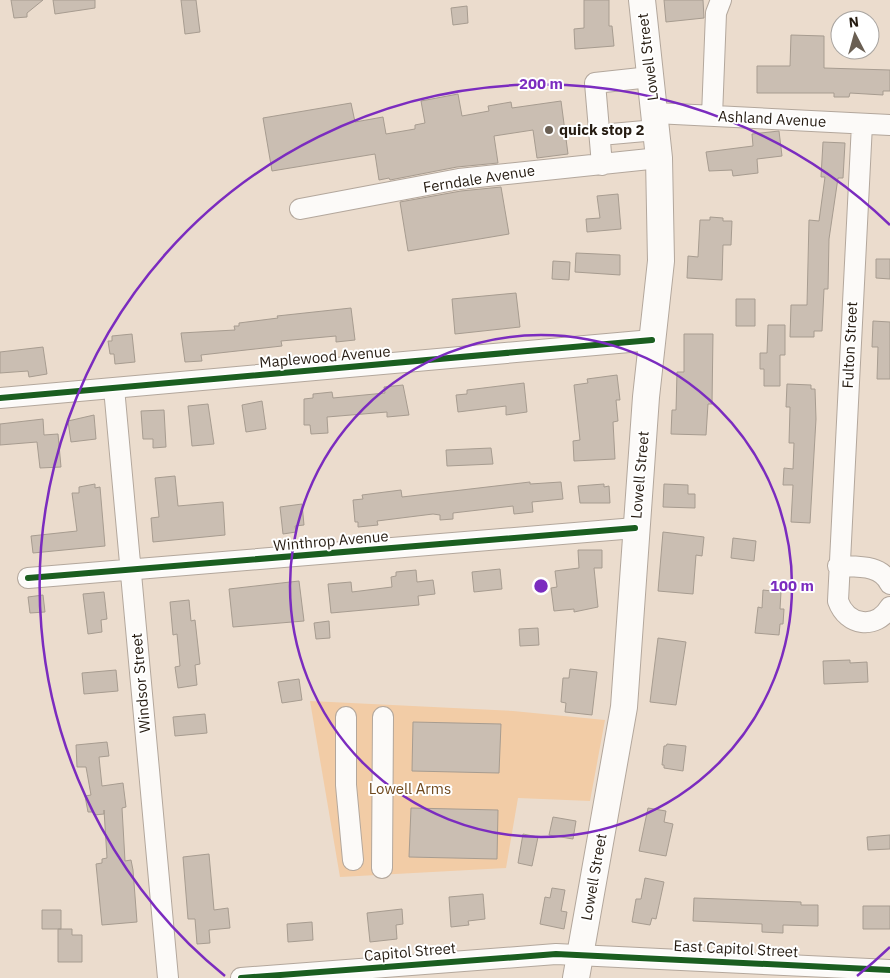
<svg xmlns="http://www.w3.org/2000/svg" width="890" height="978" font-family="'IBM Plex Sans',sans-serif">
  <rect width="100%" height="100%" fill="#ebdccd"/>
  <path fill="#f2cca6" d="M310,701L513,711L605,720L590,801L518,798L506,868L340,877Z"/>
  <path fill="#cabeb2" stroke="#a79c90" d="M11,0H43L27,13V17L14,18Z
    M53,0H95V8L55,14Z
    M181,0H196L200,32L185,34Z
    M584,0H609V26H612L614,46L575,49L574,29L584,28Z
    M664,0H703L704,18L666,22Z
    M467,6L468,23L453,25L451,8Z
    M791,35L824,36V68L890,70V91H883V95L850,93L849,97H834V93H757V66H790Z
    M458,94L462,116L489,111L488,106L511,102L512,108L561,101L568,154L537,158L533,130L494,136L498,163L457,167L390,180L389,178L379,180L375,154L272,171L263,118L351,103L355,122L383,117L386,134L415,129V125L425,123L421,101Z
    M779,131L782,156L757,159L758,173L733,176L732,170L709,171L706,152L753,146L752,134Z
    M823,142L845,143L843,178H838L829,239L828,289H824L822,331H814V337H790L791,305H807L809,220L819,221L825,177H821Z
    M501,187L509,234L408,251L400,202L461,191Z
    M618,194L621,229L587,232L586,219L600,218L597,196Z
    M710,217L723,218V221H732L731,245H723L722,280L687,278L688,256L698,257L700,220H710Z
    M576,253L620,255V275L575,272Z
    M876,259H890V279L876,278Z
    M553,261L570,262L569,280L552,279Z
    M516,293L520,327L455,334L452,299Z
    M736,299H755V326H736Z
    M351,308L355,340L336,342V336L281,341L282,346L201,355L202,361L185,362L181,333L235,330L234,326H239V323L278,318L277,316Z
    M873,321L890,322V379H877L878,347H872Z
    M768,325H785V355H780V386H764V369H760V353H767Z
    M132,334L135,362L115,364L114,354H110L108,341H112V336Z
    M684,334H713L712,404H708L706,435L671,434L672,410H676L677,372H684Z
    M43,347L47,374L29,377L28,371L0,373V352Z
    M617,375L620,400H616L618,421L613,422L615,459L574,461L573,441L580,440L574,385L588,383L587,379Z
    M524,383L527,412L506,415V406L458,412L456,395L467,394V390Z
    M787,384L811,385V389H815L816,419L810,523L791,522L793,485H783L784,468L793,469L794,443H789L790,407H786Z
    M403,385L409,415L387,417V412L327,417L328,433L311,434L310,425H304V399L313,398V394L332,392L333,398L385,393L384,387Z
    M262,401L266,429L246,432L242,405Z
    M208,404L214,444L192,446L188,406Z
    M164,410L166,447L153,448V439H143L141,411Z
    M94,415L96,439L71,442L68,421Z
    M43,419L44,435L58,434L61,467L40,468L37,442L0,445V424Z
    M491,448L493,464L447,466L446,450Z
    M175,476L178,506L223,502L225,535L153,542L151,518L159,517L155,478Z
    M530,482V484L561,482L563,499L532,502L533,512L514,514L513,506L453,513V519L440,520V515L433,514L377,521L378,525L358,527V522H355L353,500L363,499L362,495L401,490L402,497Z
    M95,484V488L100,487L105,546L33,553L31,536L77,531L72,493H79V487Z
    M604,484V487L609,486L610,503H580L578,486Z
    M664,484L688,485V494H695V508L663,507Z
    M302,504L304,525L295,526L296,532L283,534L280,507Z
    M663,532L704,537L702,556L696,555L693,594L658,591Z
    M733,538L756,541L754,561L731,558Z
    M578,550H602V568H594L598,607L574,612V609L554,611L551,588L557,587L555,571L579,568Z
    M500,569L502,589L474,592L472,572Z
    M416,570L417,582L433,580L435,594L418,596L419,605L331,613L328,584L351,582L352,592L392,587L391,577L396,576V572Z
    M299,581L304,621L233,627L229,589Z
    M763,590L781,592L780,609H784L783,624H780L779,635L755,633L758,607L762,608Z
    M104,592L107,619L101,620L102,632L88,634L83,594Z
    M43,595L45,612L30,613L28,597Z
    M189,600L191,621L195,620L200,664L195,665L197,685L178,688L175,667L180,666L177,634L173,635L170,602Z
    M329,621L330,638L316,639L314,623Z
    M538,628L539,645L520,646L519,629Z
    M658,638L686,642L676,705L650,702Z
    M850,660V663L867,662L868,682L824,684L823,661Z
    M570,669L597,672L592,715L565,712L566,703L561,702L563,678H569Z
    M116,670L118,691L84,694L82,673Z
    M299,679L302,700L282,703L278,682Z
    M205,714L207,733L175,736L173,717Z
    M413,722L501,724L499,773L412,771Z
    M107,742L109,756L99,757L102,786L123,783L126,807L122,808L125,861L131,860L133,870L137,922L102,925L96,864L102,863V859L107,858L104,810V814L94,815L93,812H88L85,796L91,795L86,767H77L76,745Z
    M667,744L686,746L683,771L664,768V765H662L664,746H666Z
    M411,808L498,810L497,859L409,857Z
    M648,808L666,811L664,822L673,824L666,856L639,851Z
    M553,817L576,821L573,839L549,835Z
    M523,834L538,837L532,866L518,863Z
    M890,835V849L868,850L867,837Z
    M209,854L214,910L228,908L230,928L209,930L210,943L197,944L195,919H188L183,857Z
    M645,878L664,882L656,919L652,918L650,925L632,922L636,899H641Z
    M552,888L565,890L561,911L567,912L564,929L540,924L545,897L550,898Z
    M483,894L485,919L468,921L469,925L451,927L449,897Z
    M694,898L801,902V905H818V926L783,925V933L762,932V924L693,921Z
    M863,906H890V929H863Z
    M402,909L403,924L396,925L397,939L370,942L367,913Z
    M42,910H61V929H42Z
    M312,922L313,940L288,942L287,924Z
    M58,929H72V935H82V962H58Z"/>
  <g fill="none" stroke-linecap="round" stroke-linejoin="round">
    <defs>
      <path id="minor" d="M655,113L890,125
        M712,116L716,13L721,0
        M862,124L838,601C847,626 876,630 890,607
        M600,135L656,130
        M602,165L595,83L650,77
        M300,209L459,179L659,158
        M114,388L168,978
        M0,398L652,340
        M838,566C857,567 881,564 890,584
        M28,578L635,528
        M346,717V785L353,860
        M382,868L383,717
        M241,978L556,954L890,970"/>
      <path id="major" d="M576,978L624,707L646,397L661,261L659,158L642,0"/>
    </defs>
    <use href="#minor" stroke="#b3a79c" stroke-width="22"/>
    <use href="#major" stroke="#b3a79c" stroke-width="28"/>
    <use href="#minor" stroke="#fcfaf8" stroke-width="20"/>
    <use href="#major" stroke="#fcfaf8" stroke-width="26"/>
    <defs>
      <path id="cycleway" d="M0,398L652,340
        M28,578L635,528
        M241,978L556,954L890,970"/>
    </defs>
    <use href="#cycleway" stroke="#fff" stroke-width="9"/>
    <use href="#cycleway" stroke="#1b5e20" stroke-width="6"/>
  </g>
  <g fill="none" stroke="#7b2cbf" stroke-width="2.5">
    <circle cx="541" cy="586" r="251"/>
    <path d="M890 947A502 502 0 0 1 857 976M225 976A502 502 0 1 1 890 225"/>
  </g>
  <circle fill="#6a5f53" stroke="#fff" stroke-width="2" cx="549" cy="130" r="5"/>
  <g text-anchor="middle" stroke-width="4" stroke-linejoin="round" paint-order="stroke">
    <g font-size="15" fill="#251b11" stroke="#fff">
      <text transform="translate(648 57) rotate(-97)" y="5">Lowell Street</text>
      <text transform="translate(772 119) rotate(3)" y="5">Ashland Avenue</text>
      <text transform="translate(479 179) rotate(-9)" y="5">Ferndale Avenue</text>
      <text transform="translate(850 345) rotate(-87)" y="5">Fulton Street</text>
      <text transform="translate(325 357) rotate(-5)" y="5">Maplewood Avenue</text>
      <text transform="translate(640 475) rotate(-85)" y="5">Lowell Street</text>
      <text transform="translate(331 541) rotate(-5)" y="5">Winthrop Avenue</text>
      <text transform="translate(141 683) rotate(-95)" y="5">Windsor Street</text>
      <text transform="translate(594 877) rotate(-80)" y="5">Lowell Street</text>
      <text transform="translate(736 949) rotate(3)" y="5">East Capitol Street</text>
      <text transform="translate(410 952) rotate(-5)" y="5">Capitol Street</text>
    </g>
    <g font-size="15" font-weight="bold" fill="#251b11" stroke="#fff" text-anchor="start">
      <text x="559" y="135">quick stop 2</text>
    </g>
    <g font-size="15" fill="#6e481d" stroke="#fff">
      <text x="410" y="794">Lowell Arms</text>
    </g>
  </g>
  <circle cx="541" cy="586" r="8" fill="#7b2cbf" stroke="#fff" stroke-width="2.5"/>
  <g font-size="15" text-anchor="middle" font-weight="bold" fill="#7b2cbf" stroke="#fff" stroke-width="4" stroke-linejoin="round" paint-order="stroke">
    <text x="541" y="89">200 m</text>
    <text x="792" y="591">100 m</text>
  </g>
  <g transform="translate(855 35) rotate(354)"><circle r="24" fill="#ffffff" stroke="#a8a4a0"/>
  <path d="M0-4L9 19L0 12L-9 19Z" fill="#6a5f53"/>
  <text y="-8" font-size="14" font-weight="bold" text-anchor="middle" fill="#251b11">N</text>
  </g>
</svg>
